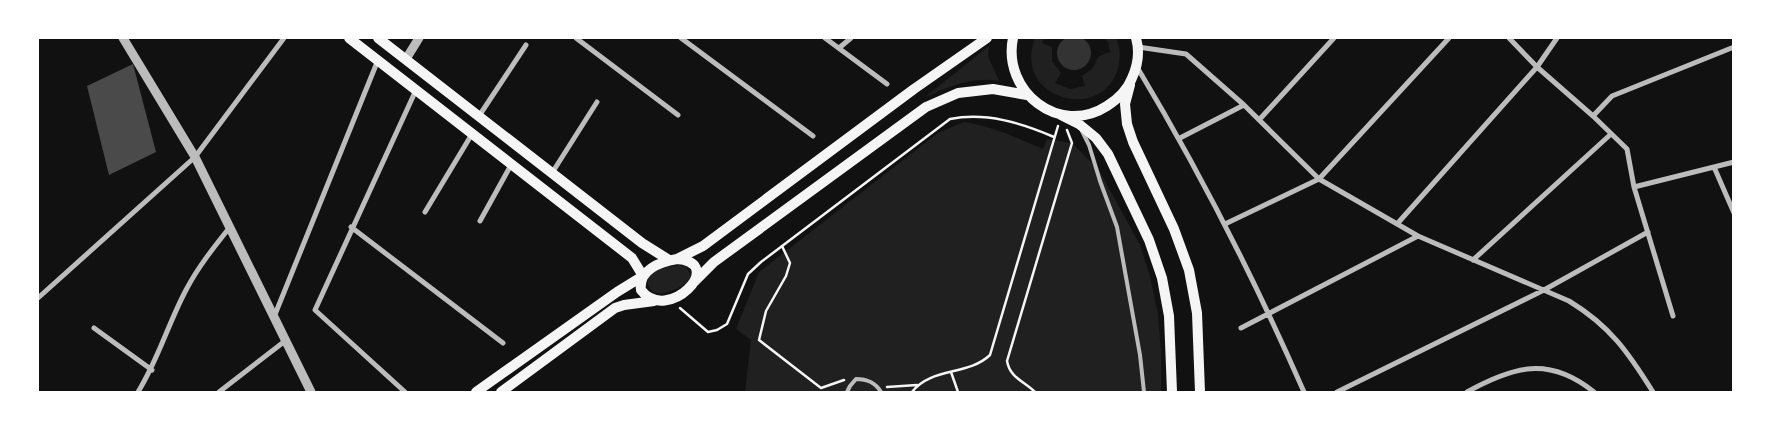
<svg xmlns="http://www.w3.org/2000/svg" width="1771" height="430" font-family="Roboto,sans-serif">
  <rect width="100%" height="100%" fill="#111"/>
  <path fill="#202020" d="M1035,38H1044L1042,43L1052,47V61L1061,73L1055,83L1070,89L1085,86L1082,76L1092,69L1099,56L1110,52L1108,42L1105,38H1116C1120,45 1120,55 1119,64C1107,125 1011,101 1035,38Z
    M989,46L988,56L999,81C972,76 949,87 925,97Z
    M964,122C992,126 1017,138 1043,149L1047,139L1072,143L1099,170L1140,245L1150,276L1158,314L1161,353V392H745L751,340L736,329L759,272L938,133Z
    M680,265L686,267L691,275C688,283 682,287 673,290C665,293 654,297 649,287C648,284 647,282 648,279C652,269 671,266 680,265Z"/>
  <path fill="#333" d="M1057 53a17 17 0 1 1 34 0a17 17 0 1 1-34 0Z"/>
  <path fill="#4a4a4a" d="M133,64L156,152L109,175L87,86Z"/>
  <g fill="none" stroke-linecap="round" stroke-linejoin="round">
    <path stroke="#f5f5f5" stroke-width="2.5" d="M782,246L790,263L786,276L766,311L759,340L821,388L844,380
      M680,308L708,332L717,330L727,324L748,274L761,262L950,119C986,112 1022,123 1054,137
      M951,372L958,392
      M887,387L917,385
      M912,392C931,367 968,376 990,355L1058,126
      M1035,392C1024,381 1010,378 1007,361L1072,143L1067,130"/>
    <path stroke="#bcbcbc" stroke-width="4" d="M1082,131L1089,145L1100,181L1117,227L1140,355L1144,392
      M847,392L850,386L856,379C867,379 875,382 881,392"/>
    <path stroke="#bcbcbc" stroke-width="5" d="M576,38L678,115
      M681,38L813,136
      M825,38L887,84
      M1509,38L1537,67L1593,116L1627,149L1634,187L1673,316
      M1138,47L1186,54L1244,105L1319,179L1418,236L1569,301C1610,326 1628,352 1653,392
      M839,48L851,38
      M1137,67C1200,172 1255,280 1304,392
      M479,116L526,45
      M1593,116L1612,96L1734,47
      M1259,120L1334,38
      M1180,138L1244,105
      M1714,167L1734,213
      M552,173L597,102
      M1634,187L1734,162
      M425,212L472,134
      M480,221L511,165
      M1225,224L1319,179L1449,38
      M1397,224L1537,67L1557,38
      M351,227L503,343
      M1473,260L1611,134
      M38,298L195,157L284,38
      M274,317L378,60
      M94,328L152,370
      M1241,328L1418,236
      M138,392C158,360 168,324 186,290C198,267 214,247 230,227
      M219,392L285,341
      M405,392L315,310L416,90
      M1337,392L1544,290L1648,232
      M1467,392C1514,366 1549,356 1594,392"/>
    <path stroke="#bcbcbc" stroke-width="9" d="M123,38L195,157L311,392
      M406,59L419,38"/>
    <path stroke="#f5f5f5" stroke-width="10" d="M349,38L632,258L643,276L617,292L476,392
      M378,38L642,243L669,260
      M1013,38C1002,91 1059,137 1107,106C1118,99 1127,91 1132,78C1138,65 1140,52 1136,38
      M1130,85L1125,104L1127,124L1133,142L1174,229L1189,270L1197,313L1200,392
      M1061,115L1079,124L1096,138L1108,154L1149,240L1162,278L1169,316L1172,392
      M677,259L703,246L914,89L987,38
      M677,259C728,263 667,325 641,290C638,270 660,262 677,259Z
      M694,282L714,262L926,107L958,93L993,89L1027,95
      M501,392L615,308L624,305L654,301"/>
  </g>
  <rect width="1771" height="430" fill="none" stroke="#ffffff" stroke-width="78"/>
</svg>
